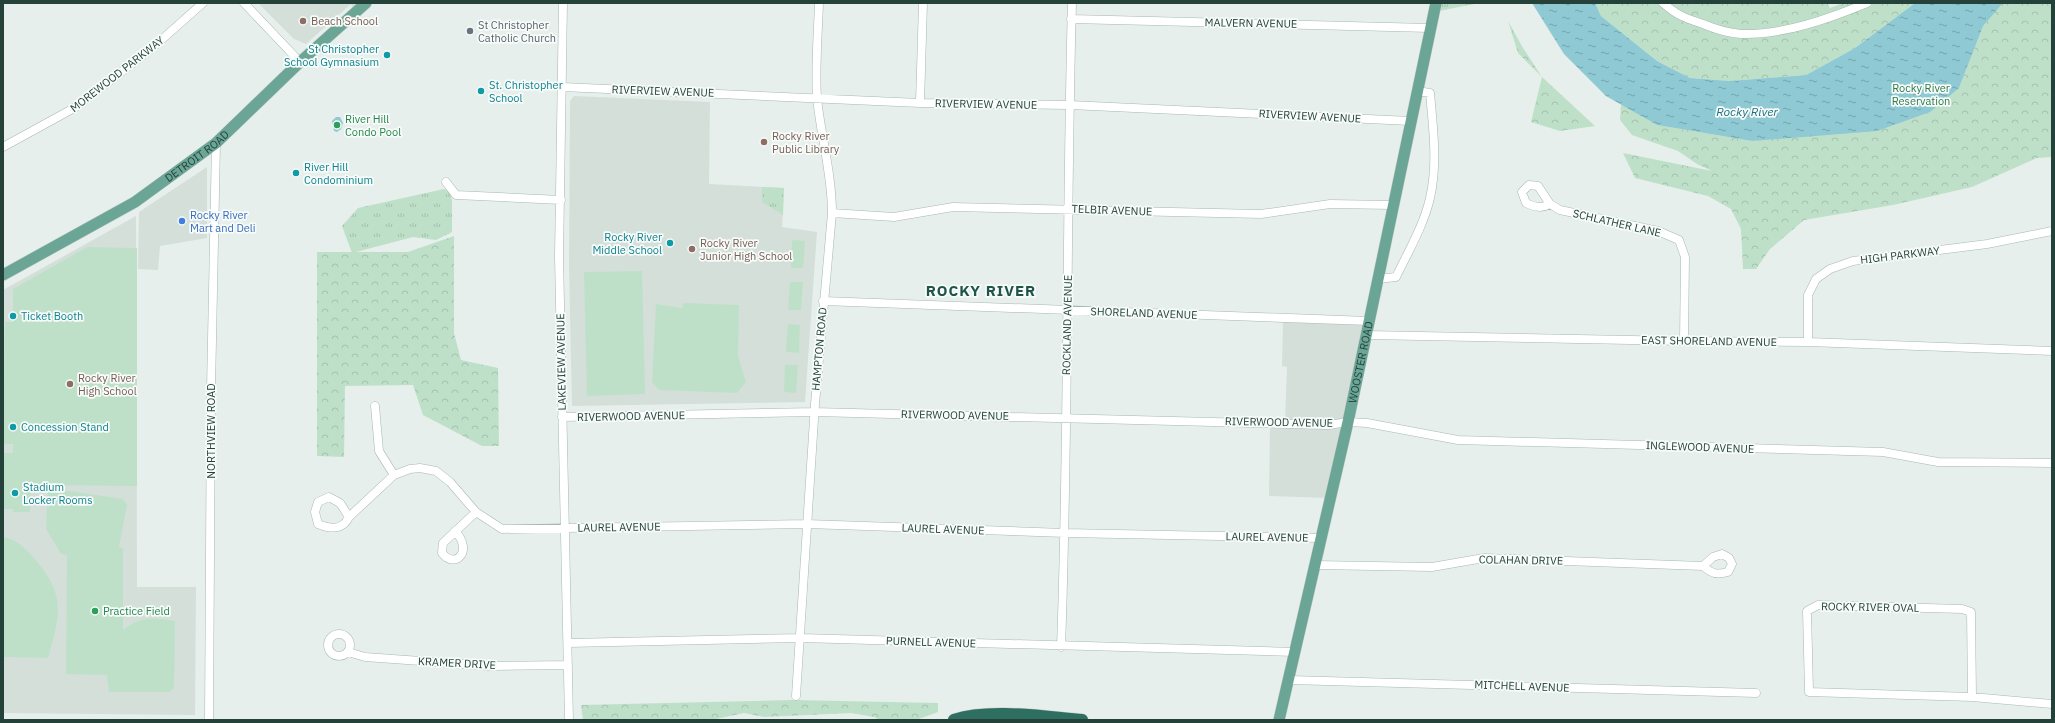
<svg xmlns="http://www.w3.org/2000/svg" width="2055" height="723" font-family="'IBM Plex Sans',sans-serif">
  <defs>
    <pattern id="grass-tufts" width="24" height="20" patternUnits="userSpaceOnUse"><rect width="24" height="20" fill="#bfe0c8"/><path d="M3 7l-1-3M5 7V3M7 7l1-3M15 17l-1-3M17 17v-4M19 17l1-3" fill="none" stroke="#a4c1ad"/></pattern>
    <pattern id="forest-crowns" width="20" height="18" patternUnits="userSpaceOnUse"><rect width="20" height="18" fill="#bfe0c8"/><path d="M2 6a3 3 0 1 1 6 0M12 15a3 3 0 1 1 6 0" fill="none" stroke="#a4c1ad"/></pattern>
    <pattern id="water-ripples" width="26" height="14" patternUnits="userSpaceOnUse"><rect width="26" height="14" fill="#8ec9d4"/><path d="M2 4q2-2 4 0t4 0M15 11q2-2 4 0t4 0" fill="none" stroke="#74a5ad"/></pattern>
  </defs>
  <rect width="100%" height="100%" fill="#e6efeb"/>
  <path fill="#d4dfda" d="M258,3H372L356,18L351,4L306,44L294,39Z
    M574,96L710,102L709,184L784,188L782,227L817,232L805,402L572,406L569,266L570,101Z
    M207,167V238L160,246L158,270L138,269L139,212Z
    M136,216L137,587H196L195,715L3,713V290Z
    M1283,322L1366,324L1328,498L1269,496L1270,421H1285L1287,367L1282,366Z"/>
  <path fill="url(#grass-tufts)" d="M1440,3H1479L1439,11Z
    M762,187L784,188L783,215L762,202Z
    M444,189L450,192L452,200V232L436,240L413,237L352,253L342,226L358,208Z"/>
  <path fill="url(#forest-crowns)" d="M1595,3H1827L1830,8L1843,3H1915L1855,48L1806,75L1730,81L1690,78L1657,61L1601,16Z
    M2003,3H2052V157L2037,158L1972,187L1893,205L1804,220L1770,249L1756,269H1743L1741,229L1731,209L1708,196L1635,178L1623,153L1712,171L1697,164L1678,151L1632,135L1620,120L1621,104L1657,125L1752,141L1789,137L1959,88L1983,25Z
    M1508,21L1523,48L1542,77L1595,126L1560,131L1531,122L1542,77L1518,53Z
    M454,236V333L461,360L498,368L499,446H482L423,415L413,385L345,386L344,457L317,456V252H408Z
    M792,700L938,703V712L919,719L905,720H880L874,717L851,713L764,717L744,713L716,719L584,720H583L581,705Z"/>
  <path fill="#bfe0c8" d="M792,240L805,241L803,268H791Z
    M87,247L137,248V486L31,485L30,512H13V509H3V453H13V444H3L5,322H13V289Z
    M642,271L645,394L587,396L584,272Z
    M790,282H803L801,310H788Z
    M683,303L739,305L738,356L746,382L737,393L659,390L652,382L656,304L682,308Z
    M788,324L800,325L799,353L786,352Z
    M785,365H798L796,393L784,392Z
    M48,488L123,499L127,505L119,547L123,548V630C141,616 153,617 175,621L174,688L169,692H109L107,675L66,674L67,555L61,554L46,529Z
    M3,537C15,538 25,548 33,557C66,594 61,613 48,658L3,657Z"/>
  <path fill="url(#water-ripples)" d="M1532,3H1595L1601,16L1657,61L1690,78L1730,81L1806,75L1855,48L1915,3H2003L1983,26L1959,88L1930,112L1877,131L1752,141L1657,125L1606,96L1564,54Z
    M336,117H340L343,123L341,129L337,132L334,131L332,121Z"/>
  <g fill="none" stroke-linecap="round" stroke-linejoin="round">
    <defs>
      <path id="minor" d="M244,3L300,62
        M563,3L559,257L569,720
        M1663,3C1678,16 1685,18 1703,24C1715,29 1728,33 1741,34C1784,35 1828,19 1867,3
        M1071,19L1430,28
        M562,87L920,103L1070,105L1411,121
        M920,103L923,3
        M3,147L76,107L151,49L203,3
        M446,182L456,195L561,200
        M1550,204C1541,209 1535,207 1526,203L1522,192L1529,185L1538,186L1550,204L1560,210L1658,231L1679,240L1685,257L1684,341
        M832,213L894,217L953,207L1261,214L1330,204L1393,205
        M1378,279L1396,277C1408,252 1424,225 1430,198C1438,163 1433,128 1430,93L1417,91
        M823,301L1369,321
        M1367,335L1684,341L1808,342L2052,351
        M1808,342V295L1816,279L1830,269L1853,261L1987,244L2052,231
        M375,406L379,451L394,475
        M562,417L814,412L1328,425L1348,422L1367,423L1458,440L1883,452L1938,462L2052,463
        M349,517C342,531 330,529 318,524L315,512L318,502L329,497L340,503L349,517L394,475L410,469L420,468L436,471L450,482L476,512L502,529L807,524L1065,533L1321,538
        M455,531C474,551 455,570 442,553L443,543L476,512
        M1315,565L1432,567L1484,558L1703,566C1712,574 1717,575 1728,572L1732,564L1729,558L1722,554L1713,557L1703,566
        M1818,605L1962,609L1971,612L1972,697L1809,692L1807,611Z
        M328 645a11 11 0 1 1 22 0a11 11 0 1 1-22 0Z
        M568,643L801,638L1295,652
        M1061,647C1069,432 1066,217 1072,3
        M348,652L365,657L490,666L568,665
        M1289,680L1756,693
        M796,696L815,404L832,213C832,174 821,137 817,98C815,67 818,34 819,3
        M1972,697L2052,704
        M209,720L211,389L216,143"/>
      <g id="major">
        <path id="s1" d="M3,275L135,202L216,143L300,62L366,3"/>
        <path id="s2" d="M1279,720L1348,422L1436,3"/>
      </g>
      <path id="highway" d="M954,720C989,708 1045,717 1082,720"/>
    </defs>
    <use href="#minor" stroke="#a8b8b2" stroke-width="9"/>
    <use href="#major" stroke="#c2cac8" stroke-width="12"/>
    <use href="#highway" stroke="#c2cac8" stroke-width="13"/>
    <use href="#minor" stroke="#fff" stroke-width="8"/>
    <use href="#major" stroke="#6aa596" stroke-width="11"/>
    <use href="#highway" stroke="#2f6f62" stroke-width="12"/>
  </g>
  <g fill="#8d6e63" stroke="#f7fbf9" stroke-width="1.5">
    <circle cx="303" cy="21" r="4"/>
    <circle cx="764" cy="142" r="4"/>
    <circle cx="692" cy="249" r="4"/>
    <circle cx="70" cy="384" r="4"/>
  </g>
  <circle fill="#6b7280" stroke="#f7fbf9" stroke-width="1.5" cx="470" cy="31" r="4"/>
  <g fill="#0f9aa8" stroke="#f7fbf9" stroke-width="1.5">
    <circle cx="387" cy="55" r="4"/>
    <circle cx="481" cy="91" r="4"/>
    <circle cx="296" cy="173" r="4"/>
    <circle cx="670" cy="243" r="4"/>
    <circle cx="13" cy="316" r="4"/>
    <circle cx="13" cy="427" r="4"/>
    <circle cx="15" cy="493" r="4"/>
  </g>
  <g fill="#2e9e5b" stroke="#f7fbf9" stroke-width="1.5">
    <circle cx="337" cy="125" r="4"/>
    <circle cx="95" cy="611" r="4"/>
  </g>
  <circle fill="#3f7fe0" stroke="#f7fbf9" stroke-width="1.5" cx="182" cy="221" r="4"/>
  <g text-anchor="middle" stroke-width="3.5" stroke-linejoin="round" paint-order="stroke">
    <g font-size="11" fill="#785e54" stroke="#f7fbf9" text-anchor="start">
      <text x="311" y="25">Beach School</text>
      <text x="772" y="140">Rocky River<tspan x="772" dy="13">Public Library</tspan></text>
      <text x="700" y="247">Rocky River<tspan x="700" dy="13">Junior High School</tspan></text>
      <text x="78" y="382">Rocky River<tspan x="78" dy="13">High School</tspan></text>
    </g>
    <g font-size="11" fill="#24423a" stroke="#f7fbf9">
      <text transform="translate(1251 23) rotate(1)" y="4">MALVERN AVENUE</text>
      <text transform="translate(117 74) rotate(-38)" y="4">MOREWOOD PARKWAY</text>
      <text transform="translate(663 91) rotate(2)" y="4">RIVERVIEW AVENUE</text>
      <text transform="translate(986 104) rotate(1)" y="4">RIVERVIEW AVENUE</text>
      <text transform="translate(1310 116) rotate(3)" y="4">RIVERVIEW AVENUE</text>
      <text dy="4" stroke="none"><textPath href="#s1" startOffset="228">DETROIT ROAD</textPath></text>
      <text transform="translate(1112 210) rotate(2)" y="4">TELBIR AVENUE</text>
      <text transform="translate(1617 223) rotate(13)" y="4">SCHLATHER LANE</text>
      <text transform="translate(1900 255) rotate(-7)" y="4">HIGH PARKWAY</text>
      <text transform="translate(1144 313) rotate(2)" y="4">SHORELAND AVENUE</text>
      <text transform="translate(1067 325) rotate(-89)" y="4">ROCKLAND AVENUE</text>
      <text transform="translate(1709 341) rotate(1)" y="4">EAST SHORELAND AVENUE</text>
      <text transform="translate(819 349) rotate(-85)" y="4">HAMPTON ROAD</text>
      <text transform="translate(561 362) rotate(-91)" y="4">LAKEVIEW AVENUE</text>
      <text dy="4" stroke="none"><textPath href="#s2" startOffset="367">WOOSTER ROAD</textPath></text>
      <text transform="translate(955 415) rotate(1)" y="4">RIVERWOOD AVENUE</text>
      <text transform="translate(631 416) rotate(-1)" y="4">RIVERWOOD AVENUE</text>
      <text transform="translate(1279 422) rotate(1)" y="4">RIVERWOOD AVENUE</text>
      <text transform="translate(211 431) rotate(-90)" y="4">NORTHVIEW ROAD</text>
      <text transform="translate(1700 447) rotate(2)" y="4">INGLEWOOD AVENUE</text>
      <text transform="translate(619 527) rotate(-1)" y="4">LAUREL AVENUE</text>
      <text transform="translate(943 529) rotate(2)" y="4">LAUREL AVENUE</text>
      <text transform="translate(1267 537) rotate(1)" y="4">LAUREL AVENUE</text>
      <text transform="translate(1521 560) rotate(1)" y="4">COLAHAN DRIVE</text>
      <text transform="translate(1870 607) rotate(1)" y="4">ROCKY RIVER OVAL</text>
      <text transform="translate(931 642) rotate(2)" y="4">PURNELL AVENUE</text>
      <text transform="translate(457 663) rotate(3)" y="4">KRAMER DRIVE</text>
      <text transform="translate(1522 686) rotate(2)" y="4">MITCHELL AVENUE</text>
    </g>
    <g font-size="11" fill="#5b616d" stroke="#f7fbf9" text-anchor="start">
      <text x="478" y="29">St Christopher<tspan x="478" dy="13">Catholic Church</tspan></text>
    </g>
    <g font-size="11" fill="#0d838f" stroke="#f7fbf9" text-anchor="start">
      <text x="379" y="53" text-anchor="end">St Christopher<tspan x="379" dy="13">School Gymnasium</tspan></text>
      <text x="489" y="89">St. Christopher<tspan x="489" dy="13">School</tspan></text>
      <text x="304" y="171">River Hill<tspan x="304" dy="13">Condominium</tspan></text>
      <text x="662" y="241" text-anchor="end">Rocky River<tspan x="662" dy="13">Middle School</tspan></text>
      <text x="21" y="320">Ticket Booth</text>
      <text x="21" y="431">Concession Stand</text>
      <text x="23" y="491">Stadium<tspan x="23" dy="13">Locker Rooms</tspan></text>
    </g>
    <g font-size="11" fill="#2d7a4b" stroke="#f7fbf9">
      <text x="1921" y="92">Rocky River<tspan x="1921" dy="13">Reservation</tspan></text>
    </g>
    <g font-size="11" fill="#27864d" stroke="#f7fbf9" text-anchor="start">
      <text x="345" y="123">River Hill<tspan x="345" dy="13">Condo Pool</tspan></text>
      <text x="103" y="615">Practice Field</text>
    </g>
    <g font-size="11" fill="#366cbe" stroke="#f7fbf9" text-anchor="start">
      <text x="190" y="219">Rocky River<tspan x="190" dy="13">Mart and Deli</tspan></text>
    </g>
    <g font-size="12" font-style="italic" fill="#1c6f80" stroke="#f7fbf9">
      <text x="1747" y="116">Rocky River</text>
    </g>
    <g font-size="15" font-weight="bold" letter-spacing="1" fill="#1f5548" stroke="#f7fbf9">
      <text x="981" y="296">ROCKY RIVER</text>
    </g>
  </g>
  <rect width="2055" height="723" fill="none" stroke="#24423a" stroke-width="8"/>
</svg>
